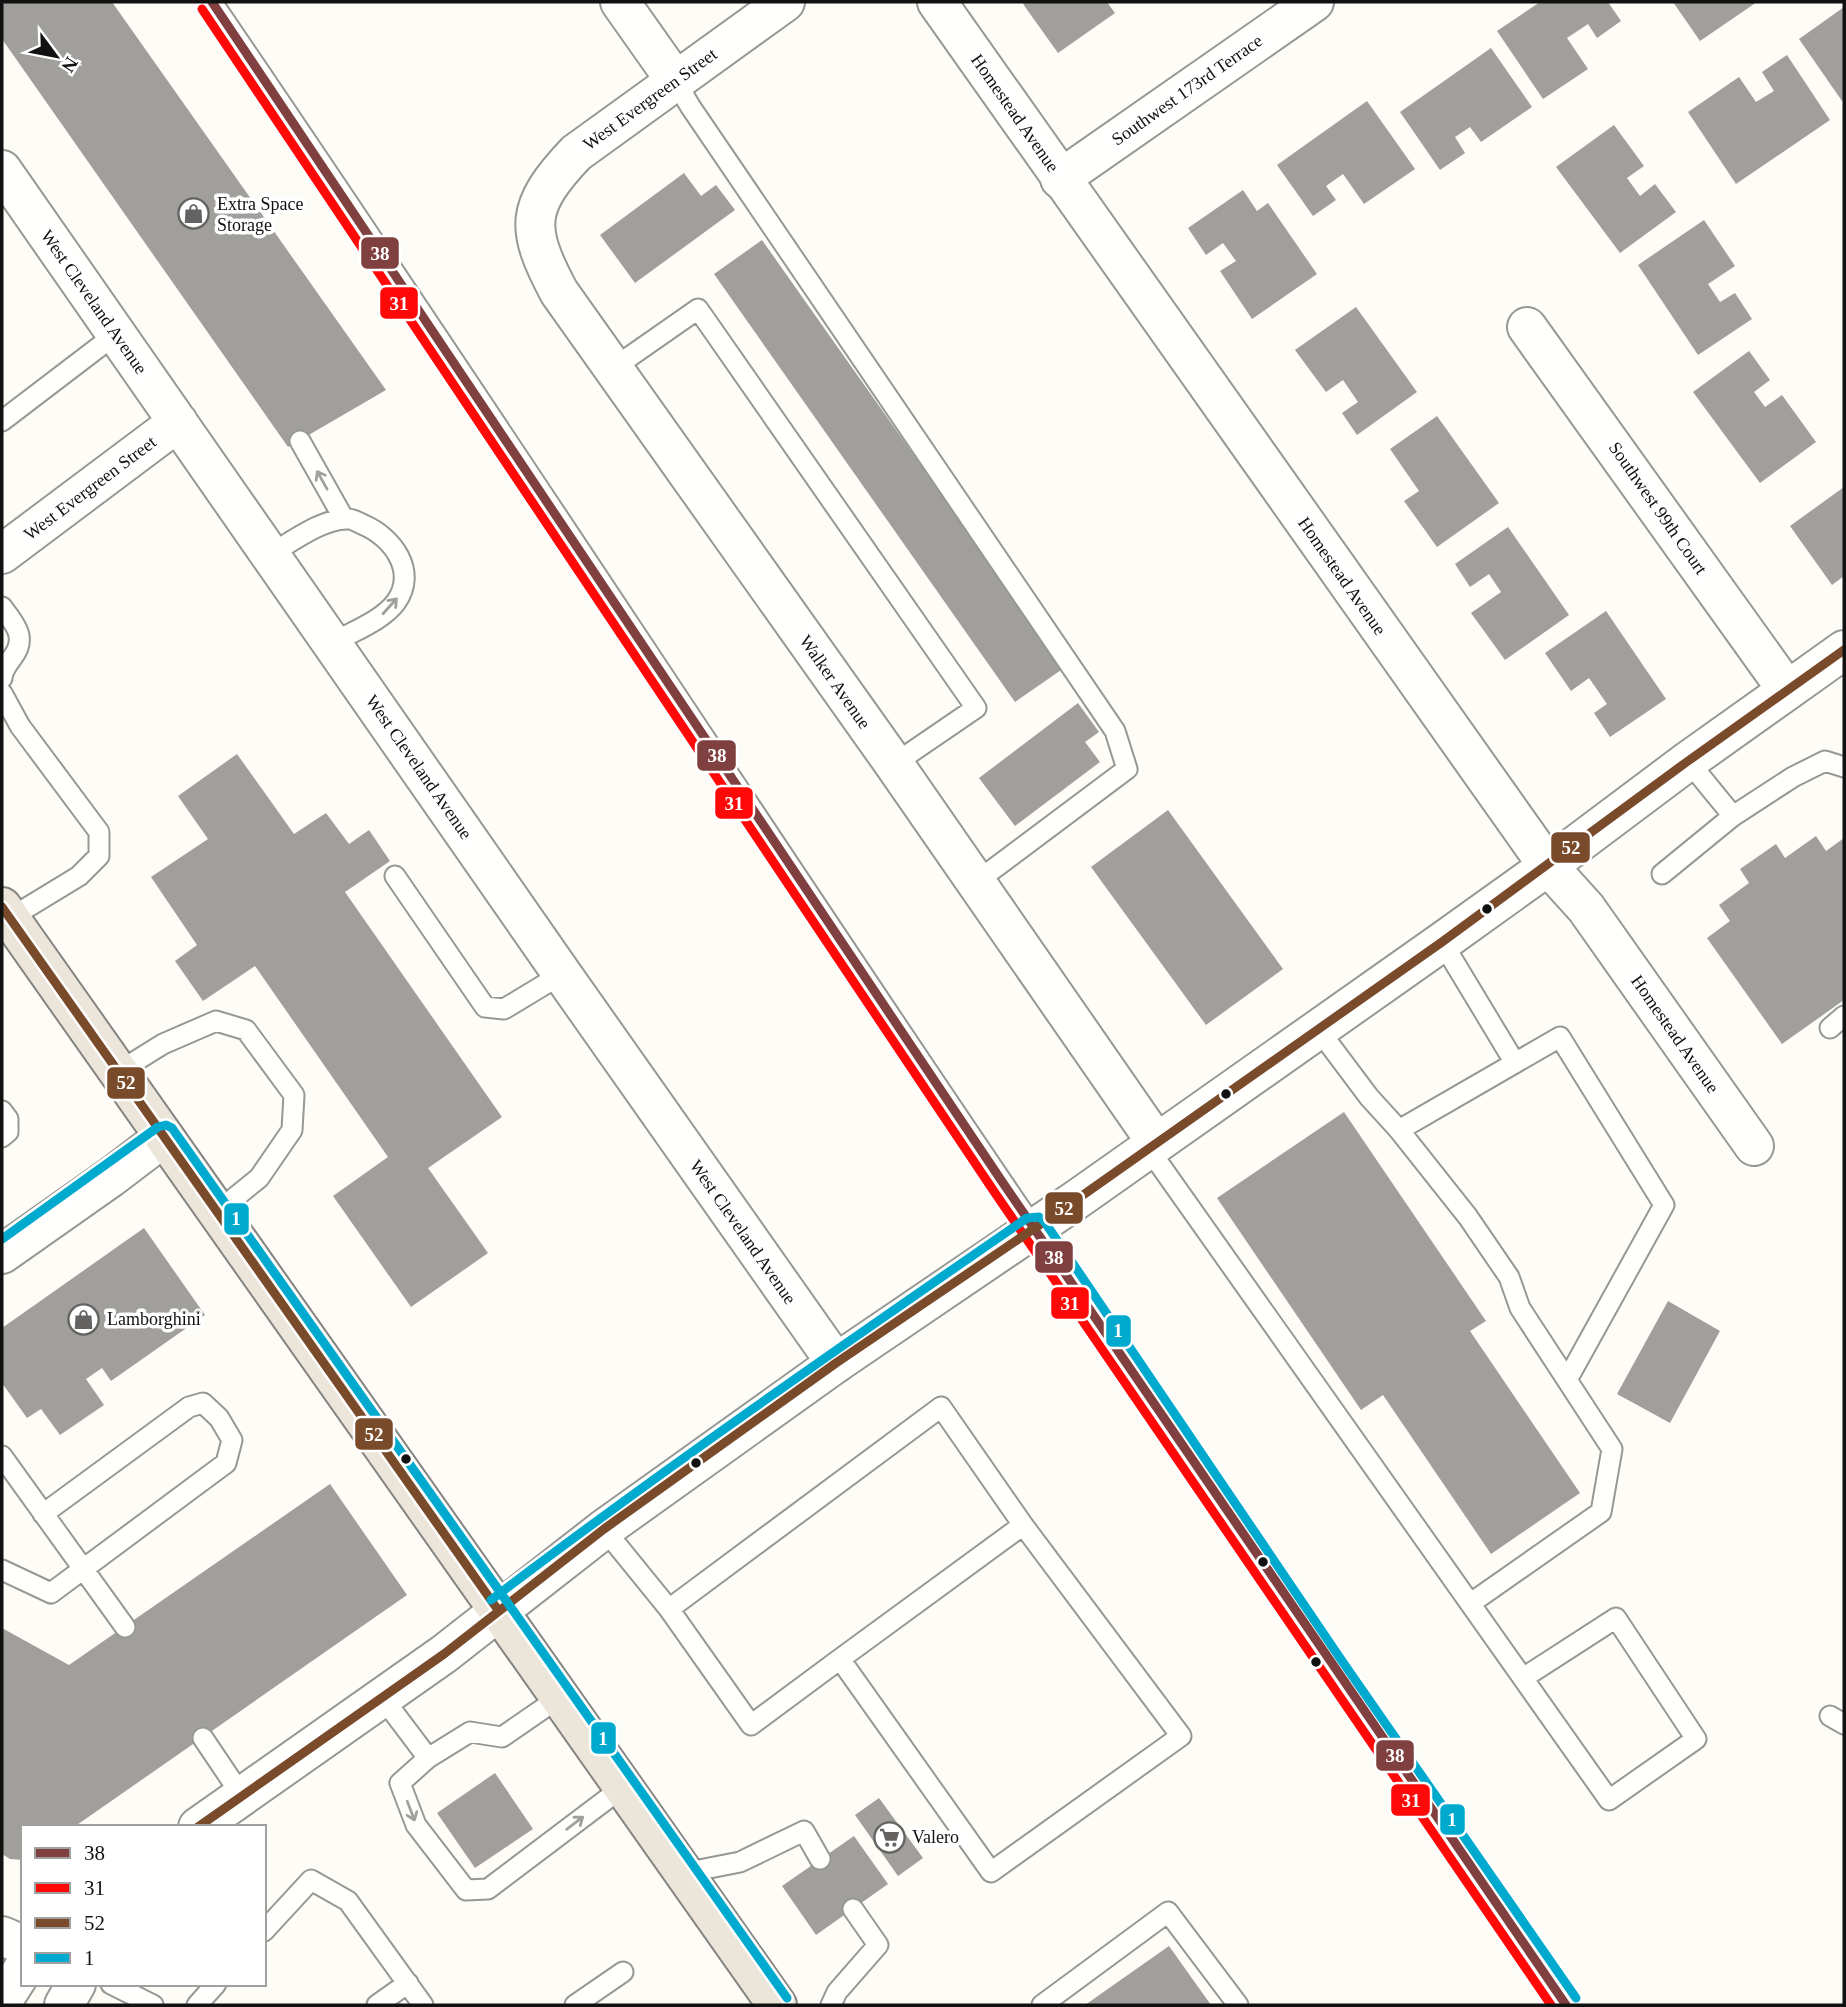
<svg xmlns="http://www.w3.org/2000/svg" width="1846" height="2007" font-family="Georgia,serif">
  <rect width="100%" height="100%" fill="#fdfcf7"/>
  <path fill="#a19f9c" d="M2,2H112L386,390L288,447L2,39Z
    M1026,2H1107L1115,13L1058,53L1023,4Z
    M1540,2H1608L1621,21L1597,38L1588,24L1567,38L1588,69L1543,99L1497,31Z
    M1673,2H1757L1700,41Z
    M1844,7V100L1842,101L1799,39Z
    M1491,48L1532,107L1481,142L1470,127L1455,137L1465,153L1440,170L1400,112Z
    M1787,55L1830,120L1736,184L1688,112L1739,77L1756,102L1774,91L1762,72Z
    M1367,101L1415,169L1364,204L1343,174L1326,186L1336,200L1313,216L1277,165Z
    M1614,125L1644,166L1627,178L1640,196L1655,184L1676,212L1620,253L1556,167Z
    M684,173L701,196L716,185L735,210L635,283L600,235Z
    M1243,190L1257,211L1268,203L1317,274L1252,319L1220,271L1236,261L1223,243L1206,255L1188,228Z
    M1704,220L1735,266L1708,284L1720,302L1735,293L1752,319L1698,355L1638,265Z
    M762,240L1064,668L1015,702L714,274Z
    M1356,307L1417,392L1357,435L1342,413L1358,402L1343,380L1326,392L1295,350Z
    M1749,351L1770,380L1754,392L1765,407L1782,395L1816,442L1760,483L1693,392Z
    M1437,416L1499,503L1437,547L1404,501L1419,491L1390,449Z
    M1844,487V576L1832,585L1790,526Z
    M1508,527L1569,615L1505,660L1471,613L1501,592L1489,574L1470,587L1455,564Z
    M1606,611L1666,699L1610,737L1594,713L1607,704L1589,678L1571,691L1545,653Z
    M1078,703L1099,732L1085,742L1100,762L1015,826L979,778Z
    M237,754L294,834L326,813L349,844L369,830L390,861L345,892L502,1117L428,1168L488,1253L411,1307L333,1196L388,1157L255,966L203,1001L175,961L197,945L151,877L208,839L178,796Z
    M1168,810L1283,969L1206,1025L1091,867Z
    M1816,836L1826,851L1844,838V1000L1782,1044L1707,938L1730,921L1719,905L1749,883L1740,869L1776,844L1785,858Z
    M1344,1112L1486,1321L1470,1331L1580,1493L1491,1554L1383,1395L1361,1410L1217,1198Z
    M144,1228L205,1315L111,1381L102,1368L86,1379L104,1405L60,1435L41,1409L27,1418L2,1383V1328Z
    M1668,1301L1720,1331L1670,1423L1617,1394Z
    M330,1484L407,1595L74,1827H23V1860L10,1859L2,1854V1628L69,1665Z
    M495,1773L533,1829L475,1868L437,1813Z
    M879,1798L923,1858L898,1876L855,1815Z
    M854,1836L888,1884L816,1935L782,1886Z
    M1169,1946L1211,2005H1085Z"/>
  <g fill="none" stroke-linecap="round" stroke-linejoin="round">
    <defs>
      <path id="service" d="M212,2C479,393 737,791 1003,1183C1189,1458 1377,1732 1566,2005
        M675,80L690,106L1115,731L1127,769L976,882
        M612,369L698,309L976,708L894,764
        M2,421L116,334
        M300,441L344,519
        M271,554C291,542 325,517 349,519C353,519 359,523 364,525C392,537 418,571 396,602C382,621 353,631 333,643
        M2,607C15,624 28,638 12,658C7,665 3,669 2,678
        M2,693L20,726L99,832V856L79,876L10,918
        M1688,761L1733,816L1793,777L1825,761L1844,767
        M1662,874L1733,816
        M395,876L485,1007L504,1009L562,974
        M1442,942L1515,1063
        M1830,1028L1844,1016
        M1318,1029L1369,1097L1399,1130L1468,1217L1509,1277L1520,1308L1612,1449L1601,1512L1471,1603
        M118,1072L163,1044L216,1021L246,1030L294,1095L292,1130L259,1178L217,1212
        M2,1111L8,1119V1132L2,1137
        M1399,1130L1560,1037L1664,1205L1567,1380
        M1148,1148L1609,1800L1696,1739L1616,1618L1523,1678
        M2,1456L125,1627
        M604,1529L669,1609L941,1407L1023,1525L1181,1736L991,1872L840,1659L751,1725L669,1609
        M2,1570L51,1593L226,1463L232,1440L219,1418L203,1403L189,1407L43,1514
        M840,1659L1023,1525
        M382,1697L428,1758
        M560,1697L502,1737L470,1732L428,1758L400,1783L416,1825L466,1890L488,1889L623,1787
        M1830,1716L1844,1724
        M203,1738L242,1796
        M684,1873L740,1862L804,1831L820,1859
        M264,1931L311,1880L348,1901L423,2005
        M111,1984L153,2005
        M197,2005L216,1984
        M377,2005L408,1983
        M575,2005L623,1972
        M831,2005L837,1992L878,1945L853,1909
        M1042,2005L1168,1912L1238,2005"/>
      <path id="minor" d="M620,2L675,80
        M785,2L576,153C525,207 525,228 559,292L894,764L1156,1142
        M2,170L562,974L836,1363
        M1060,179L1314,2
        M1527,327L1787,690
        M2,554L178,422
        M1548,866L1586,908L1754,1146"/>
      <path id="tertiary" d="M937,2L1548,866
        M2,1254L110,1178L164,1137
        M198,1827L444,1654L604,1529L836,1363L1076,1200L1442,942L1548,866L1688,761L1844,650
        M2,1936L23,1945
        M2,2002L23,1969
        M64,2005L76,1984"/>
      <path id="trunk" d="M2,907L777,2005"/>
    </defs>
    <use href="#service" stroke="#979795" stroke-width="23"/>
    <use href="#minor" stroke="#979795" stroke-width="42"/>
    <use href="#tertiary" stroke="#979795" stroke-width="42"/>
    <use href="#trunk" stroke="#858482" stroke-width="42"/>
    <use href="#service" stroke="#fffffe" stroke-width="19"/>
    <use href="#minor" stroke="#fffffe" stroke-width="38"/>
    <use href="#tertiary" stroke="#fffffe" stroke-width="38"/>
    <use href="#trunk" stroke="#ece5da" stroke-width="38"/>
    <defs>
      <path id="bus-1" d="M212,2L1003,1183L1566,2005"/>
      <path id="bus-2" d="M202,9L993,1190L1551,2005"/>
      <path id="bus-3" d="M2,907L498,1610
        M198,1827L444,1654L604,1529L836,1363L1076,1200L1442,942L1688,761L1844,650"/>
      <path id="bus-4" d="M2,1239L158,1127L166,1125L172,1128L787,1998
        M491,1600C666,1467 846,1343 1027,1218L1039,1217L1044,1221L1342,1661L1576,1998"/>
    </defs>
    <use href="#bus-1" stroke="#fff" stroke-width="14"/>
    <use href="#bus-2" stroke="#fff" stroke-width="14"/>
    <use href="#bus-3" stroke="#fff" stroke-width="14"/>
    <use href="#bus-4" stroke="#fff" stroke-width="14"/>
    <use href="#bus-1" stroke="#804040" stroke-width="9"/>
    <use href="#bus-2" stroke="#ff0808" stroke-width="9"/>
    <use href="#bus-3" stroke="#7a4b2a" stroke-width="9"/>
    <use href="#bus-4" stroke="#00a9ce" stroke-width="9"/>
  </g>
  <defs><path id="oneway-shaft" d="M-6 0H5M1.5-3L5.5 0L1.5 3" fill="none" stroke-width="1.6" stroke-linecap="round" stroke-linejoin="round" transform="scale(1.75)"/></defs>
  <g stroke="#a0a09f">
    <use href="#oneway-shaft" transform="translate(322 480) rotate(-119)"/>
    <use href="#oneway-shaft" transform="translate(390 606) rotate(-48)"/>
    <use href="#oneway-shaft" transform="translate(411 1811) rotate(69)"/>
    <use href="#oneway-shaft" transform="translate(575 1823) rotate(-37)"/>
  </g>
  <defs>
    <symbol id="shop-ring" viewBox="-11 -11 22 22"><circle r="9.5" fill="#fff" stroke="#646362" stroke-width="1.5"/><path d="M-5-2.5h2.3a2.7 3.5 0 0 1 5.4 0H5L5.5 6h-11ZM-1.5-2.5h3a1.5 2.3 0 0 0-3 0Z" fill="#646362"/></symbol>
    <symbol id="supermarket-ring" viewBox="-11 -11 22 22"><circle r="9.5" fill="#fff" stroke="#646362" stroke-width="1.5"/><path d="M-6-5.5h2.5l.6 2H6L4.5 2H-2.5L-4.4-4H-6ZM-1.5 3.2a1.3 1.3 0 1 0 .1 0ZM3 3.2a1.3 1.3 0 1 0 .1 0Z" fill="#646362"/></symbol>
  </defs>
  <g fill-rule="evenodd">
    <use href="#shop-ring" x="176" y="196" width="35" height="35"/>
    <use href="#shop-ring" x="66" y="1302" width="35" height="35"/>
    <use href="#supermarket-ring" x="872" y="1820" width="35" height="35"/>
  </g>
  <g fill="#111" stroke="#fff" stroke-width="2.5">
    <circle cx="1487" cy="909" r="6"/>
    <circle cx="1226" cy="1094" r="6"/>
    <circle cx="406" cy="1459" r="6"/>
    <circle cx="696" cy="1463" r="6"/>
    <circle cx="1263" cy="1562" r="6"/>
    <circle cx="1316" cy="1662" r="6"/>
  </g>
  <g text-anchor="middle" stroke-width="7" stroke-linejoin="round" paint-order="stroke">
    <g font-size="18" fill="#111" stroke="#fff">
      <text transform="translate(1187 90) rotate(-35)" y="6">Southwest 173rd Terrace</text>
      <text transform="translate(650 99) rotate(-36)" y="6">West Evergreen Street</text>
      <text transform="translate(1015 113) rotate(55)" y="6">Homestead Avenue</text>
      <text transform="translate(94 302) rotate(55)" y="6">West Cleveland Avenue</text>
      <text transform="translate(90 488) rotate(-37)" y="6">West Evergreen Street</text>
      <text transform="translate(1658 508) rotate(55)" y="6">Southwest 99th Court</text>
      <text transform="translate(1342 576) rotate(55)" y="6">Homestead Avenue</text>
      <text transform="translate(835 682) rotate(55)" y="6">Walker Avenue</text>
      <text transform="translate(419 767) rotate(55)" y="6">West Cleveland Avenue</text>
      <text transform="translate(1675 1034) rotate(55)" y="6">Homestead Avenue</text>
      <text transform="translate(743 1232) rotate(55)" y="6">West Cleveland Avenue</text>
    </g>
    <g font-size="18" fill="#111" stroke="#fff" text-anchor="start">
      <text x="217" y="210">Extra Space<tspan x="217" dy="21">Storage</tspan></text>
      <text x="107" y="1325">Lamborghini</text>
      <text x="912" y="1843">Valero</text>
    </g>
  </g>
  <g stroke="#fff" stroke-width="2.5">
    <rect x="360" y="236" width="40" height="34" rx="7" fill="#804040"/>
    <rect x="379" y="286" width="40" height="34" rx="7" fill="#ff0808"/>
    <rect x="696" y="739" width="41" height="33" rx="7" fill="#804040"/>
    <rect x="714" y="786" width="40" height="34" rx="7" fill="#ff0808"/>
    <rect x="1550" y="831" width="41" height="33" rx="7" fill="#7a4b2a"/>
    <rect x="106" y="1066" width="40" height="34" rx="7" fill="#7a4b2a"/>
    <rect x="1044" y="1191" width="40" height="34" rx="7" fill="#7a4b2a"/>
    <rect x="223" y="1202" width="27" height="34" rx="7" fill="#00a9ce"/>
    <rect x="1034" y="1240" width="40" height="34" rx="7" fill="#804040"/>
    <rect x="1050" y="1286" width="40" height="34" rx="7" fill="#ff0808"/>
    <rect x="1105" y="1314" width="27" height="34" rx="7" fill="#00a9ce"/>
    <rect x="354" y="1417" width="40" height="34" rx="7" fill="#7a4b2a"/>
    <rect x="590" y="1721" width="27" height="34" rx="7" fill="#00a9ce"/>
    <rect x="1375" y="1739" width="40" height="33" rx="7" fill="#804040"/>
    <rect x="1390" y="1783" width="41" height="34" rx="7" fill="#ff0808"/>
    <rect x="1439" y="1803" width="27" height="33" rx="7" fill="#00a9ce"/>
  </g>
  <g font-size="19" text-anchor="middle" font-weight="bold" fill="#fff">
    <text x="380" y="260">38</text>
    <text x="399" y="310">31</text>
    <text x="717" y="762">38</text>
    <text x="734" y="810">31</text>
    <text x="1571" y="854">52</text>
    <text x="126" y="1089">52</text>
    <text x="1064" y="1215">52</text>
    <text x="236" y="1225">1</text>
    <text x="1054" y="1264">38</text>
    <text x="1070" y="1310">31</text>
    <text x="1118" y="1337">1</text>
    <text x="374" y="1441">52</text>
    <text x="603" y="1745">1</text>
    <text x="1395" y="1762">38</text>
    <text x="1411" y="1807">31</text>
    <text x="1452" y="1826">1</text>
  </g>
  <rect width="1846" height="2007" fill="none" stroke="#111111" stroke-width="7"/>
  <rect x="21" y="1825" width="245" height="161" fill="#ffffff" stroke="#a0a0a0" stroke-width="2"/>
  <rect x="35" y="1848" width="35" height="10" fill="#804040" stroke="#a0a0a0" stroke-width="2"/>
  <text x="84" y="1860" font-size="21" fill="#111111">38</text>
  <rect x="35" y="1883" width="35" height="10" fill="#ff0808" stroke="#a0a0a0" stroke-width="2"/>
  <text x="84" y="1895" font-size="21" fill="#111111">31</text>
  <rect x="35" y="1918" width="35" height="10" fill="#7a4b2a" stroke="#a0a0a0" stroke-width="2"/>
  <text x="84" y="1930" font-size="21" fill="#111111">52</text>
  <rect x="35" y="1953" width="35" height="10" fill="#00a9ce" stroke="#a0a0a0" stroke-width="2"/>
  <text x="84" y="1965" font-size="21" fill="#111111">1</text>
  <g transform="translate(56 56) rotate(122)" stroke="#ffffff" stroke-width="5" paint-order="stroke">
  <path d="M0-5L12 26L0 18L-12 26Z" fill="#111111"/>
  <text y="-10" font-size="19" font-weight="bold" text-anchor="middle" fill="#111111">N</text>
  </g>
</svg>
